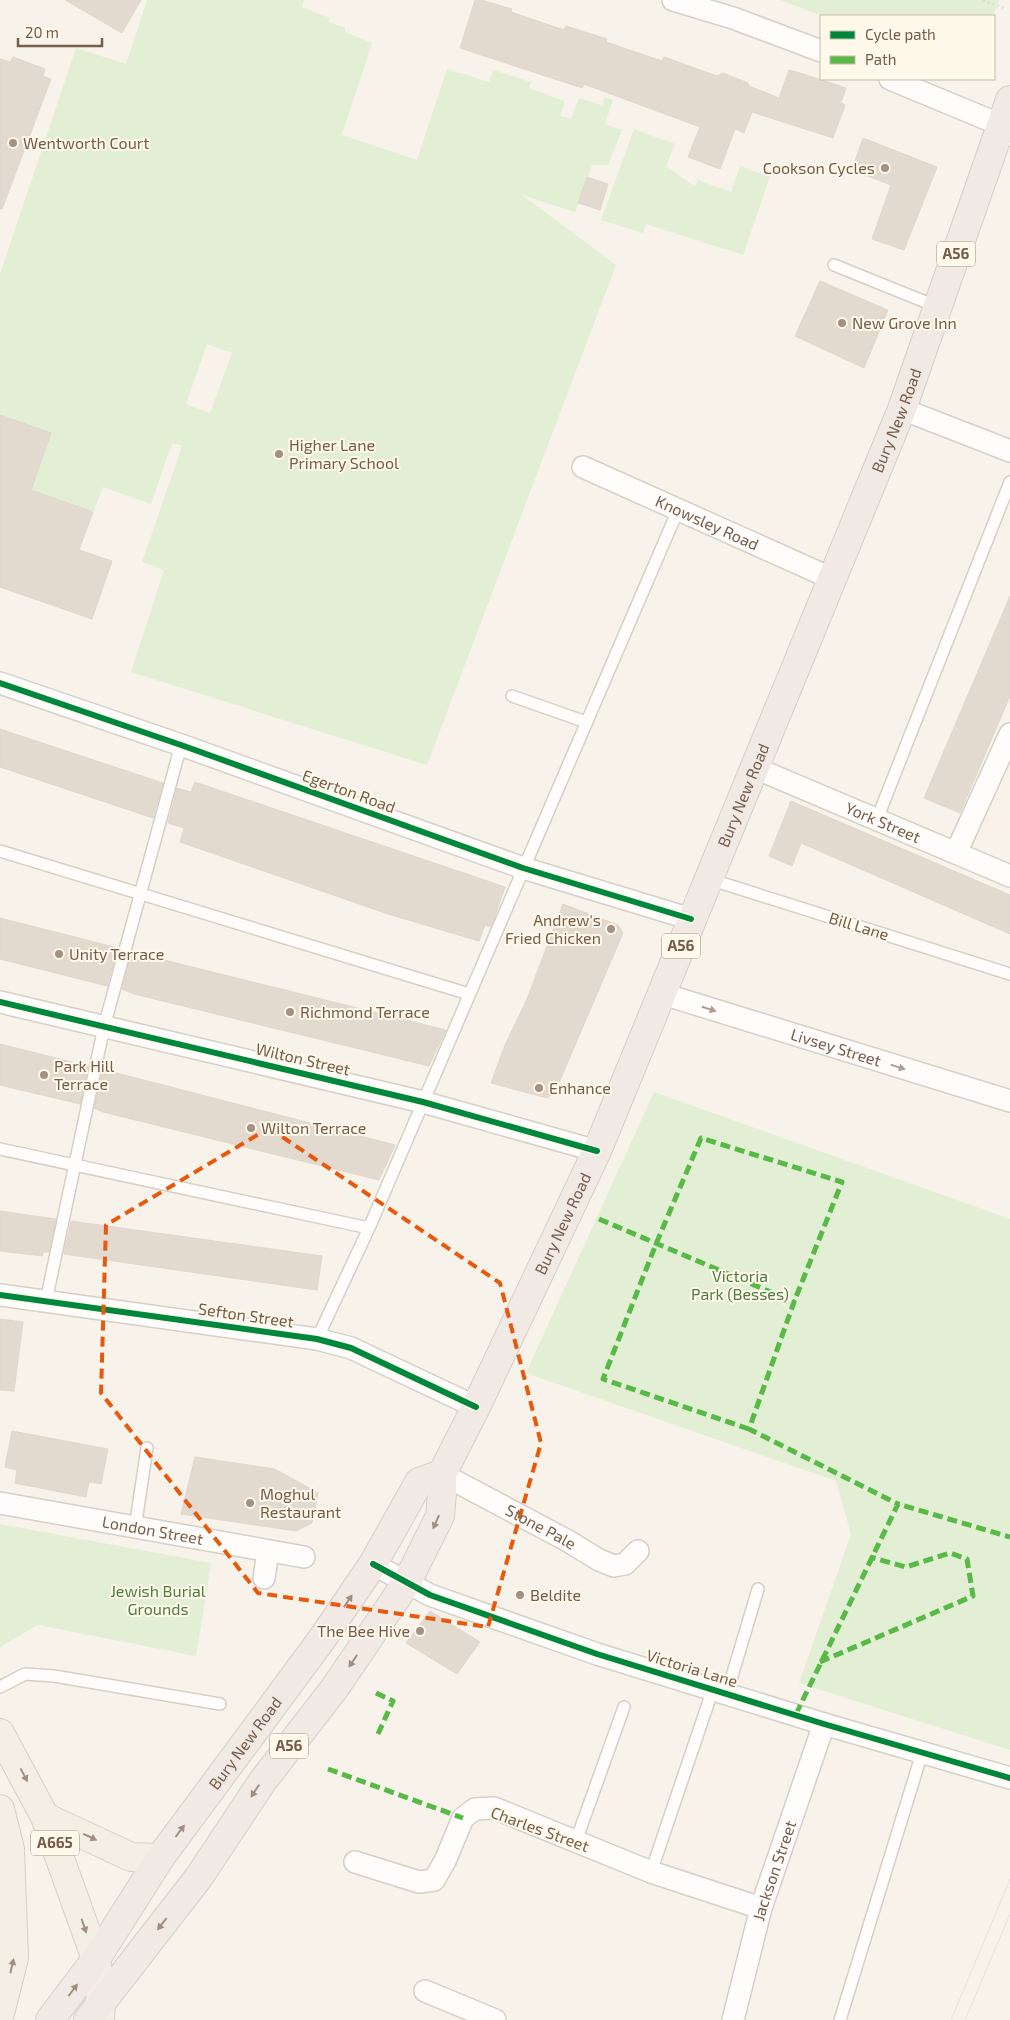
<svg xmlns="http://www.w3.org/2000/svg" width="1010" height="2020" font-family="'Exo 2',sans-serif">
  <rect width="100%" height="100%" fill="#f7f3ea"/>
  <path fill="#e2efd4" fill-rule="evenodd" d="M147,0H304L302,7L330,18L329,22L345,28V32L372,43L342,135L417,160L447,69L489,82L493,70L531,82L529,88L565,101L560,116L571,119L579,98L602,105L605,97L613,100L605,124L622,130L608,165H592L575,212L522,195L616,265L427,765L131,672L164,570L142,562L182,446L172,443L151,504L103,487L93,512L31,490L51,433L0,415V274L76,48L126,64ZM207,344L232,353L210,413L186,404Z
    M780,0H999L993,16H822Z
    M634,129L675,144L666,167C678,172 684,181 695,186L698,180L731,192L740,166L770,177L743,255L646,224L643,233L601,220Z
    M654,1092L1010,1219V1750L799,1683L851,1534L836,1481L526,1373Z
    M0,1524L211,1563L196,1656L38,1625L0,1647Z"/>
  <path fill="#e2d9cf" stroke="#e0d6cc" d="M65,0H141L122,33Z
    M475,0H481L512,9L511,12L564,30L566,26L607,39L606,42L662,61L664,57L717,76L723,73L748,83L749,86L779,98L789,70L803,74L846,88L841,103L845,105L833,138L752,112L744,133L735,129L720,169L688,157L700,127L584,84L582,88L460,48Z
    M13,57L45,69L43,76L51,79L2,209H0V59L10,62Z
    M863,138L937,167L904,250L872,239L891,185L852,170Z
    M587,177L608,184L600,210L578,203Z
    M820,281L888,310L864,368L795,336Z
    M0,415L51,433L31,490L93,512L79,550L112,561L92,619L0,587Z
    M1010,596V696L960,813L924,798Z
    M0,729L163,783L153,818L0,767Z
    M195,782L505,887L491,927L485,925L479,941L388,914L180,842L184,828L168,823L177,788L191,792Z
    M791,801L1010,895V934L801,843L792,866L769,856Z
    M563,904L618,925L623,933L555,1092L547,1098L491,1083L505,1045L527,999Z
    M0,918L118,948L107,986L0,959Z
    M132,952L140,954L446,1030L429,1066L134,994L122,989Z
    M0,1044L88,1066L80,1104L0,1085Z
    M103,1070H105L395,1145L379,1180L103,1112L94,1108Z
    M0,1211L56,1219L49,1252H43L42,1256L0,1251Z
    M71,1221L322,1256L317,1290L64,1254Z
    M0,1319L23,1322L14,1391L0,1390Z
    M12,1431L108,1449L101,1484L89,1482L86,1497L15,1483L17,1470L5,1467Z
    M195,1457L275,1469L318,1493L312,1523L296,1531L181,1514Z
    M430,1611L480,1642L457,1674L406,1643Z"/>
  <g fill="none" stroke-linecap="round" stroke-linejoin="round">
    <defs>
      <path id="lane" d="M834,265L938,307
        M512,696L586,722
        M877,819L1010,482
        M0,851L469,994
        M709,879L1010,974
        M0,1149L369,1228
        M46,1301L104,1027L181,745
        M317,1339L369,1228L678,510
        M135,1528L147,1448
        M0,1687L25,1674L54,1676L220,1704
        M727,1693L758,1589
        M576,1841L624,1707
        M651,1872L713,1689
        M840,2020L922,1753"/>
      <g id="street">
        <path d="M673,0L733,18L821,51"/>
        <path d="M890,79L1001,125L1010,135"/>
        <path d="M902,409L1010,451"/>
        <path id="s1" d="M583,467L833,579"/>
        <path d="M0,683L181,745L523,868L691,919"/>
        <path id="s2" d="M755,768L1010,876"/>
        <path d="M956,853L1010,734"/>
        <path id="s3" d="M663,994L1010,1101"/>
        <path d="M0,1002L423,1102L597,1151"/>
        <path d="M0,1295L317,1339L351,1348L476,1407"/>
        <path id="s4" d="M442,1474L568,1541L599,1560L614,1566L625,1564L638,1551"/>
        <path id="s5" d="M0,1503L304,1557"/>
        <path d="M373,1564L430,1595L597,1654L824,1724L1010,1778"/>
        <path d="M264,1578L268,1551"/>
        <path d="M355,1862L419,1882L434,1880L445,1861L463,1818L475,1809L494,1808L651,1872L761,1908"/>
        <path d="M425,1991L495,2020"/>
        <path id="s6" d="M733,2020L761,1908L824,1724"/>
      </g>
      <path id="primary" d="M0,1733L45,1817L96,1959L101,2001L100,2020
        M0,1809L10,1849L14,1958L0,2013
        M45,1817L131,1857L160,1858"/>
      <g id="highway">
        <path id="s7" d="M50,2020L96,1959L160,1858L322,1639L373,1564L419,1482L442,1474"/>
        <path id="s8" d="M88,2020L199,1877L262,1782L334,1689L407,1582L440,1516L442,1493V1474L476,1407L597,1151L902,409L1010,100"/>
      </g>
    </defs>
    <use href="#lane" stroke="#d6cfc7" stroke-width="14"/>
    <use href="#street" stroke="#d6cfc7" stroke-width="24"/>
    <use href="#primary" stroke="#d6cec6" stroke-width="30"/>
    <use href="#highway" stroke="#d6cec6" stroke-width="30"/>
    <path stroke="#d8d1cb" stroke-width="3" stroke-dasharray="1 4" stroke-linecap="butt" d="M984,0L986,2L1005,8"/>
    <use href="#lane" stroke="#fefdfc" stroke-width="11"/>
    <use href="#street" stroke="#fefdfc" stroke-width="21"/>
    <use href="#primary" stroke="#f3efe5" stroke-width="28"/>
    <use href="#highway" stroke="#f1e9e4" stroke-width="28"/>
    <path stroke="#e5e2e5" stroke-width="1" d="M951,2020L1010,1879
      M965,2020L1010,1914"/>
    <path stroke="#58b947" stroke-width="5" stroke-dasharray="10 5" stroke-linecap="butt" d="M599,1219L794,1302L749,1429L898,1504
      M749,1429L603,1379L656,1244L701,1138L842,1182L794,1302
      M820,1662L973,1596L967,1559L950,1553L906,1567L870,1557
      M376,1693L393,1701L377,1736
      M796,1714L898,1504L1010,1537
      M328,1769L463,1818"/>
    <defs>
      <path id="cycleway" d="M0,683L181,745L523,868L691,919
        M0,1002L423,1102L597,1151
        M0,1295L317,1339L351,1348L476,1407
        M373,1564L430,1595L597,1654L824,1724L1010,1778"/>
    </defs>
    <use href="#cycleway" stroke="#fff9eb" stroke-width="9"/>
    <use href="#cycleway" stroke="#00873e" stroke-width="6"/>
  </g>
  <defs><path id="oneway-solid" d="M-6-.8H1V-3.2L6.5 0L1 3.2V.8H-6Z" transform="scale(1.25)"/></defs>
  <g fill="#ad9c91">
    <use href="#oneway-solid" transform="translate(709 1009) rotate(17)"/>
    <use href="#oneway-solid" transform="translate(898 1067) rotate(17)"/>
  </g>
  <g fill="#a28d7f">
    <use href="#oneway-solid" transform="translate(436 1522) rotate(114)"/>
    <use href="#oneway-solid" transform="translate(348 1601) rotate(-56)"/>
    <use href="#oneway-solid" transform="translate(353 1661) rotate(124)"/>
    <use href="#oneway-solid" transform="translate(255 1791) rotate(123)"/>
    <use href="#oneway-solid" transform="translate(180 1831) rotate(-53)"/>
    <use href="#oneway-solid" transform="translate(162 1924) rotate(128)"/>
    <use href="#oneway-solid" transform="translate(73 1990) rotate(-53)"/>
  </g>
  <g fill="#a28f80">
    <use href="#oneway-solid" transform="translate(24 1775) rotate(62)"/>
    <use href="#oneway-solid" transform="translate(90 1837) rotate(25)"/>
    <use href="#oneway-solid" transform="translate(84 1926) rotate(71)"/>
    <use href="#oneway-solid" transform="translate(12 1966) rotate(-77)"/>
  </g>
  <path fill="none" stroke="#e8590c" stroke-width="4" stroke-dasharray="10 6" stroke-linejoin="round" d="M269,1128L500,1283L541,1443L488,1627L258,1593L101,1393L106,1225Z"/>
  <g fill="#a49181" stroke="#fff9eb" stroke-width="2">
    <circle cx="13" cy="143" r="5"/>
    <circle cx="885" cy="168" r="5"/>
    <circle cx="842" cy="323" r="5"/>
    <circle cx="279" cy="454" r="5"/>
    <circle cx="611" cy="929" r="5"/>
    <circle cx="59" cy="954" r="5"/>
    <circle cx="290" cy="1012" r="5"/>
    <circle cx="44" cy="1075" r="5"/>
    <circle cx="539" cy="1088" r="5"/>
    <circle cx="251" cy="1128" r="5"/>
    <circle cx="250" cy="1503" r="5"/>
    <circle cx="520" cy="1595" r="5"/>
    <circle cx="420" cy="1631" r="5"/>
  </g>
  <g text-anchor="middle" stroke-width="4" stroke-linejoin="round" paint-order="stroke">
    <g fill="#fff9eb" stroke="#a08b7a" stroke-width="1">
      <rect x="937" y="241.5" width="38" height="25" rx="4"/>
      <rect x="662" y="933.5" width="38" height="25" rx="4"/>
      <rect x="270" y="1733.5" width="38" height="25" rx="4"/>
      <rect x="31" y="1830.5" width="48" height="25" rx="4"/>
    </g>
    <g font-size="15" font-weight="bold" fill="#775c49">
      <text x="956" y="259">A56</text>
      <text x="681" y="951">A56</text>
      <text x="289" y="1751">A56</text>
      <text x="55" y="1848">A665</text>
    </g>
    <g font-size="16" fill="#775c49" stroke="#fff9eb" text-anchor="start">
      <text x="23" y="149">Wentworth Court</text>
      <text x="875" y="174" text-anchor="end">Cookson Cycles</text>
      <text x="852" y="329">New Grove Inn</text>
      <text x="289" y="451">Higher Lane<tspan x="289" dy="18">Primary School</tspan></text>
      <text x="601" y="926" text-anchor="end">Andrew's<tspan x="601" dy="18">Fried Chicken</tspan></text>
      <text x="69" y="960">Unity Terrace</text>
      <text x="300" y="1018">Richmond Terrace</text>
      <text x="54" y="1072">Park Hill<tspan x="54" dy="18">Terrace</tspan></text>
      <text x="549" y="1094">Enhance</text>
      <text x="261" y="1134">Wilton Terrace</text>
      <text x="260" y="1500">Moghul<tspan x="260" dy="18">Restaurant</tspan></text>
      <text x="530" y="1601">Beldite</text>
      <text x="410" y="1637" text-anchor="end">The Bee Hive</text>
    </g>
    <g font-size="16" fill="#775c49" stroke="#fff9eb">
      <text dy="6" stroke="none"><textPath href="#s8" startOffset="1806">Bury New Road</textPath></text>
      <text dy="6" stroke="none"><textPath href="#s1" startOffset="136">Knowsley Road</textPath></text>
      <text transform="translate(349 791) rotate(20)" y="6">Egerton Road</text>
      <text dy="6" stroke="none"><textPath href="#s8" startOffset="1401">Bury New Road</textPath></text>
      <text dy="6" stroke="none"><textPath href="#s2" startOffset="139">York Street</textPath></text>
      <text transform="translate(859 926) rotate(17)" y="6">Bill Lane</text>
      <text dy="6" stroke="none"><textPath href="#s3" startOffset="181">Livsey Street</textPath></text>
      <text transform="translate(303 1059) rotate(13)" y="6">Wilton Street</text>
      <text dy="6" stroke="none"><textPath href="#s8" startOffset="936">Bury New Road</textPath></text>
      <text transform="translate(246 1315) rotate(8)" y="6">Sefton Street</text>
      <text dy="6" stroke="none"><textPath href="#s4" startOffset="112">Stone Pale</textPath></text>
      <text dy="6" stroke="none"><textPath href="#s5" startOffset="155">London Street</textPath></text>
      <text transform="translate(692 1668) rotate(17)" y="6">Victoria Lane</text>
      <text dy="6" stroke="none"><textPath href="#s7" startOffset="339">Bury New Road</textPath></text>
      <text transform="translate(540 1829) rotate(20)" y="6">Charles Street</text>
      <text dy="6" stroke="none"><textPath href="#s6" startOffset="155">Jackson Street</textPath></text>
    </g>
    <g font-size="16" fill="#4d7d40" stroke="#fff9eb">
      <text x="740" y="1282">Victoria<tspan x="740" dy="18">Park (Besses)</tspan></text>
      <text x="158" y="1597">Jewish Burial<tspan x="158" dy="18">Grounds</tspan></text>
    </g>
  </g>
  <rect x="820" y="15" width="175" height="65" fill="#fff9eb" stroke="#c9baaa"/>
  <rect x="830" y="31" width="25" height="8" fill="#00873e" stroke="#c9baaa"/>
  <text x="865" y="40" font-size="15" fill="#775c49">Cycle path</text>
  <rect x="830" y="56" width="25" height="8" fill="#58b947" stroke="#c9baaa"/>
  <text x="865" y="65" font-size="15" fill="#775c49">Path</text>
  <path d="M18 38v8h84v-8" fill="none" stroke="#775c49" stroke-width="2.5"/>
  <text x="25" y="38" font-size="15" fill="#775c49" stroke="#fff9eb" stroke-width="4" paint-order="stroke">20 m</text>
</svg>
